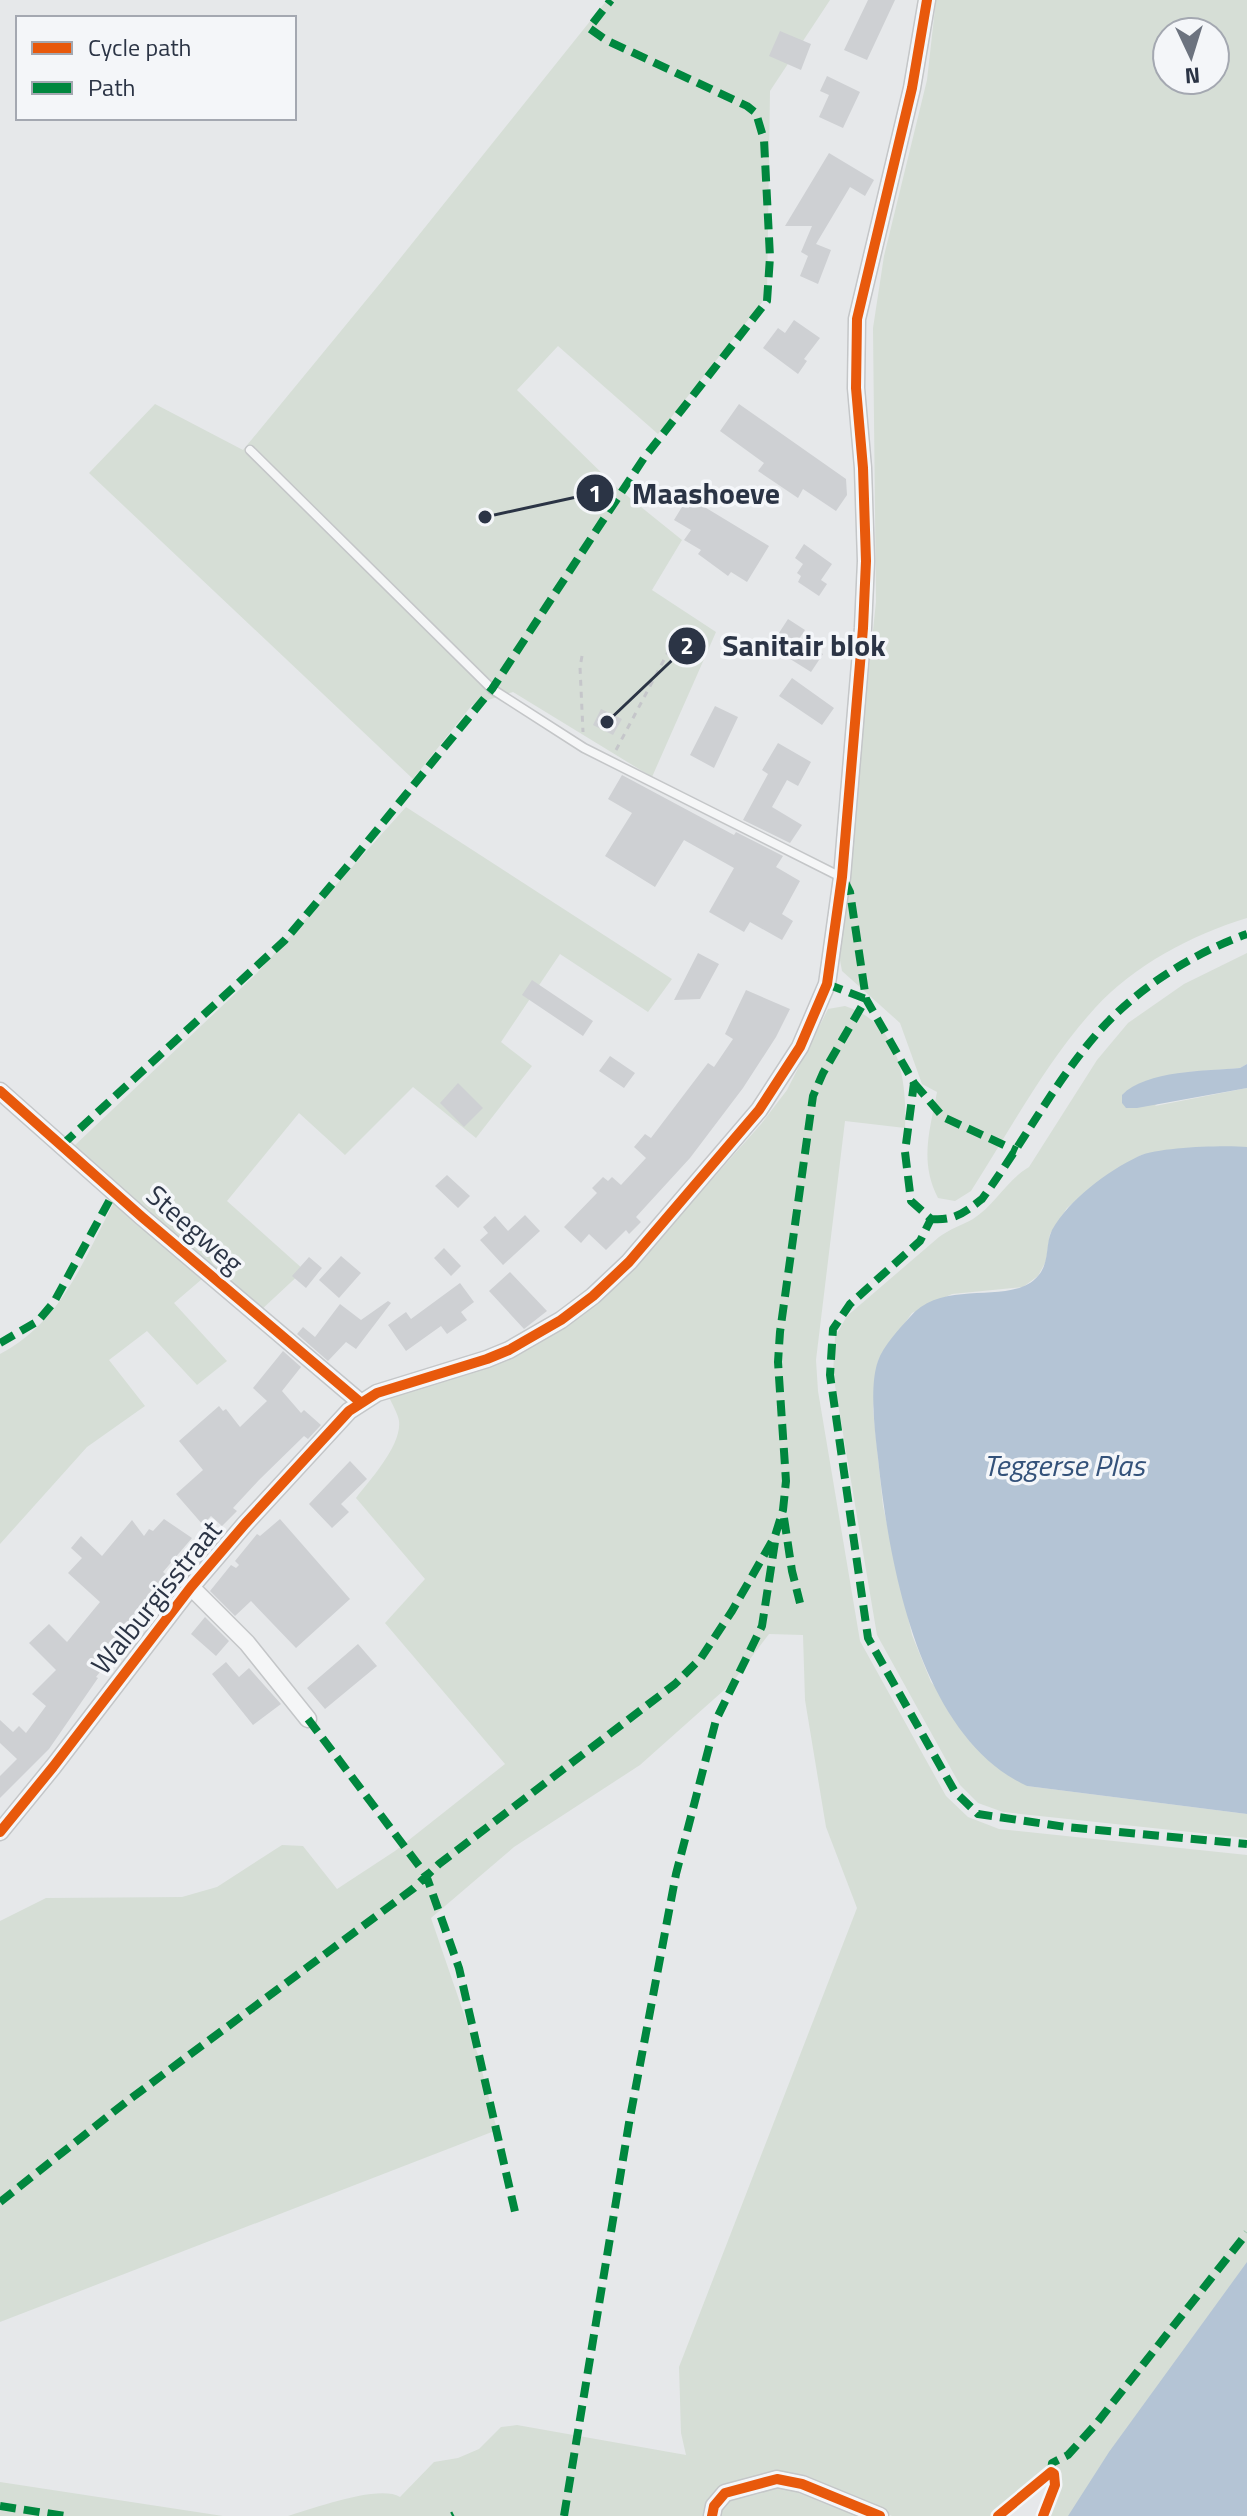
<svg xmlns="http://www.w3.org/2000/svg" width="1247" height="2516" font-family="'Titillium Web',sans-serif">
  <rect width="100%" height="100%" fill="#e6e8ea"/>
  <path fill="#d6ded6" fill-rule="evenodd" d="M607,0H830L770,91L767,296L658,434L558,346L517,390L615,486L682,540L652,590L716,632L652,777L513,692L472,705L413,779L89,473L155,404L243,450L382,281Z
    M936,0H1247V918C1193,934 1133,966 1095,1008C1046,1062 1010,1130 971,1191L955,1201L938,1198C919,1161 930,1130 937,1092L922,1084L900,1023L842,971L839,955L876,602L873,328L884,256L927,80ZM1167,32H1215V80H1167Z
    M406,807L672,979L648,1012L560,954L501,1042L532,1066L476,1138L413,1087L345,1155L299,1113L227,1201L304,1270L260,1311L198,1259L74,1146L257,973Z
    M1247,953V1064L1240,1068L1189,1072L1155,1106L1247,1088V1147L1194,1148L1141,1155L1097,1183L1067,1208L1050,1234L1046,1261L1038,1276L1023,1287L952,1294L912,1313L878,1361L873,1409L883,1506L912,1635L931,1682L1027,1786L1247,1814V1838L1003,1812L978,1803L960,1785L877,1635L833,1374L835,1337L847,1316L939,1237C950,1229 962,1225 973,1219C995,1205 1007,1180 1029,1167L1097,1060L1128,1023L1184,984Z
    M845,1006C899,1023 907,1078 905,1128L845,1121L816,1360L818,1391L860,1641L946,1796L968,1817L999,1829L1247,1855V2516H1048C1054,2499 1069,2480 1054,2465L993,2516H892L800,2479L752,2480L707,2516H288C312,2509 379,2484 400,2497L434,2462L458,2458L479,2449L501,2427L517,2425L686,2455L681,2433L679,2367L857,1908L826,1827L805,1700L803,1635L769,1634L732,1683L640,1765L514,1847L431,1918L478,2055L497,2130L0,2322V1921L46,1898L182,1897L217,1887L282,1845L303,1846L337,1889L395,1851L505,1764L385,1623L425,1579L356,1498C370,1480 402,1445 399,1421C398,1414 392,1404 389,1397L471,1371L629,1273L761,1124L787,1090L828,1009Z
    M114,1202L202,1279L174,1303L227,1361L197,1385L147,1331L109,1360L145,1406L87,1447L0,1544V1354C61,1322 84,1260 114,1202Z
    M0,2482L223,2516H0Z
    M780,2483L872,2516H715L723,2499Z"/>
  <path fill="#b4c4d5" d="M1247,1064V1088L1137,1108H1126L1122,1103V1095C1146,1070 1207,1071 1240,1068Z
    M1247,1147V1814L1027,1786C919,1736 889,1564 878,1458C875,1432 869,1386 878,1361C883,1346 899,1329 910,1317C943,1277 1012,1307 1038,1276C1050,1263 1045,1244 1052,1230C1070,1199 1106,1172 1139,1156C1159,1147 1224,1145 1247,1147Z
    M1247,2262V2516H1068L1109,2452Z"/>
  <path fill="#ced0d3" d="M868,0H895L867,60L844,50Z
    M780,31L811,44L801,70L769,56Z
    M827,76L860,92L843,128L819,117L829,95L820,91Z
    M829,153L874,180L865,196L850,187L816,244L831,250L818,284L800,276L808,256L801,252L812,226H785Z
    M794,320L820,338L804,359L807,361L798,374L763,348L778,328L785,333Z
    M739,404L846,479L847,495L836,511L803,489L798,498L758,471L764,463L720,431Z
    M688,497L769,546L747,582L731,572L728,576L698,554L701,550L684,540L691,530L674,520Z
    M804,544L832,564L821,580L827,584L819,596L798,582L801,576L797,573L803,564L795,558Z
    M788,619L805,630L799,639L823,654L811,672L779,652L785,642L777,636Z
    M792,678L834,708L822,725L779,696Z
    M715,706L738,717L714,768L690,755Z
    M601,709L622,719L613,735L593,725Z
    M778,743L811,762L798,786L787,780L772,807L802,825L790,843L743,820L768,774L762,770Z
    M622,775L734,835L736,832L783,856L776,867L800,881L782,914L793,921L782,940L750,922L744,932L709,912L734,868L684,840L655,887L605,856L632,813L608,799Z
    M698,953L719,964L700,999L674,1000Z
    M532,980L593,1021L583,1036L522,995Z
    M746,990L790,1009L776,1037L743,1088L690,1158L636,1217L641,1222L629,1234L626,1230L606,1250L589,1234L581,1243L564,1227L597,1193L592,1188L603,1177L608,1181L612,1177L621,1185L646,1158L634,1147L645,1134L651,1138L708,1063L714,1067L733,1039L725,1034Z
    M610,1056L635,1073L624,1088L599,1071Z
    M458,1083L483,1108L464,1127L440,1103Z
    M447,1175L470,1196L458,1208L435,1186Z
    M525,1215L540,1231L503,1265L480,1240L488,1233L483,1227L495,1216L508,1231Z
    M444,1248L461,1266L451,1276L434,1258Z
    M341,1256L361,1273L339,1298L319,1280Z
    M309,1257L322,1268L306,1288L292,1276Z
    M510,1272L547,1311L524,1329L489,1291Z
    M460,1283L474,1302L461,1312L467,1320L447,1334L441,1326L406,1351L388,1325L406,1312L411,1319Z
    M388,1301L391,1303L356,1349L346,1342L328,1361L297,1334L303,1327L315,1337L340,1304L361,1320Z
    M283,1351L301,1367L282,1391L301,1413L304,1410L321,1425L308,1439L304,1436L259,1480L233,1508L237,1511L222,1526L211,1516L203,1525L176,1494L203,1470L179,1441L219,1406L223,1411L226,1409L240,1427L267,1401L253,1388Z
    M350,1461L367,1479L341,1504L349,1512L332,1528L309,1504Z
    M164,1519L192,1538L163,1572L173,1580L96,1677L98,1678L49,1749L0,1798V1776L17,1759L0,1743V1720L13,1732L19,1726L26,1733L46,1706L32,1694L56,1670L29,1643L49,1624L67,1642L100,1602L68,1573L82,1558L71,1548L81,1536L102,1556L132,1520L144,1536L149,1529L153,1531Z
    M280,1519L350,1599L296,1648L251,1601L235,1616L210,1591L231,1565L236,1568L239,1565L235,1561L257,1534L260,1536Z
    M205,1617L229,1641L216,1656L191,1634Z
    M358,1644L377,1666L325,1709L307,1688Z
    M226,1662L239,1677L249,1668L281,1704L253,1725L212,1674Z"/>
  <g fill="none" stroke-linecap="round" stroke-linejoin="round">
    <defs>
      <path id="lane" d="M250,450L492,689L584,748L841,877"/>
      <path id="street" d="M0,1091L142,1217L360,1402
        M191,1587L247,1643L308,1719
        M0,1832L53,1767L191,1587L245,1524L349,1411L377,1393L487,1359L509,1350L561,1320L593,1296L629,1262L759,1110L800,1047L827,984L842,877L863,628L866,561L863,468L856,388L857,319L912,88L927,0
        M712,2516L714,2506L725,2493L777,2479L802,2484L880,2516"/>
    </defs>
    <use href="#lane" stroke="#c4c6c8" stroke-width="11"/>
    <use href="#street" stroke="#c4c6c8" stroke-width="19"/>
    <path stroke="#c5c6ca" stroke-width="3" stroke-dasharray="6 6" stroke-linecap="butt" d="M582,656L580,667L583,732
      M616,750L682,626
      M998,2516L1051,2472L1054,2474L1055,2485L1043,2516"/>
    <use href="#lane" stroke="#f5f6f7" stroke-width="8"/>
    <use href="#street" stroke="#f5f6f7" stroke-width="16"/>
    <path stroke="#00873e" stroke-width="8" stroke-dasharray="16 8" stroke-linecap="butt" d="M844,880L850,892L866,999L914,1083L905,1152L911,1201L931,1219L920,1241L850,1304L833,1329L830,1375L868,1638L955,1792L978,1814L1066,1827L1247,1844
      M827,984L866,999
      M914,1083L943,1117L1017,1151
      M62,1145L285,940L350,863L492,689L644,458L767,301L770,257L764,140L756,113L747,106L606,40L589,28L611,0
      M931,1219C954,1221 964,1213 982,1199C1021,1146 1053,1085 1095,1036C1134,990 1191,954 1247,934
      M0,1343L38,1321L54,1302L114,1192
      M784,1518L792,1571L800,1603
      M308,1719L426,1875L459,1968L516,2216
      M0,2202L126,2102L414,1888L439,1864L675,1684L701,1658L732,1611L775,1536L783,1510L786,1481L778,1362L780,1332L813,1096L823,1073L866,999
      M1051,2472L1052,2463L1068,2455L1096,2424L1247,2233
      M0,2506L65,2516
      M452,2516L454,2515
      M564,2516L629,2123L676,1874L716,1720L762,1626L775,1542"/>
    <defs>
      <path id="cycleway" d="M0,1091L142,1217L360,1402
        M0,1832L53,1767L191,1587L245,1524L349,1411L377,1393L487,1359L509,1350L561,1320L593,1296L629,1262L759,1110L800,1047L827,984L842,877L863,628L866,561L863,468L856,388L857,319L912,88L927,0
        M712,2516L714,2506L725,2493L777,2479L802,2484L880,2516
        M998,2516L1051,2472L1054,2474L1055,2485L1043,2516"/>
    </defs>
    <use href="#cycleway" stroke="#f4f6f9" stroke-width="15"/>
    <use href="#cycleway" stroke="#e8590c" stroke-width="10"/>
  </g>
  <g text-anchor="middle" stroke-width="7" stroke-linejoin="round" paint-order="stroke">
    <g font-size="28" fill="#2b3445" stroke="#f4f6f9">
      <text transform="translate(195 1229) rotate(41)" y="10">Steegweg</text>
      <text transform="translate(156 1597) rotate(-51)" y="10">Walburgisstraat</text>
    </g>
    <g font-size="30" font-style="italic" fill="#34527a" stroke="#f4f6f9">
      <text x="1064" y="1476">Teggerse Plas</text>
    </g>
  </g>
  <path fill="none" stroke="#2b3445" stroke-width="3" d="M485 517L595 493M607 722L687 646"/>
  <g fill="#2b3445" stroke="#f4f6f9" stroke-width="3">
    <circle cx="485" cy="517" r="8"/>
    <circle cx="607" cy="722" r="8"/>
    <circle cx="595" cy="493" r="20"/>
    <circle cx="687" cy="646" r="20"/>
  </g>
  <g font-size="24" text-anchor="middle" font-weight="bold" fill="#fff">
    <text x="595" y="502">1</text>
    <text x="687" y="654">2</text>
  </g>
  <g font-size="30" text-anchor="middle" font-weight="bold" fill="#2b3445" stroke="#f4f6f9" stroke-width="7" stroke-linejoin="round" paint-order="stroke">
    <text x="706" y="504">Maashoeve</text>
    <text x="804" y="656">Sanitair blok</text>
  </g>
  <rect x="16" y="16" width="280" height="104" fill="#f4f6f9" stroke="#a4a8b1" stroke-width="2"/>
  <rect x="32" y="42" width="40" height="12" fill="#e8590c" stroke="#a4a8b1" stroke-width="2"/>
  <text x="88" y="56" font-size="24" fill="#2b3445">Cycle path</text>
  <rect x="32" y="82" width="40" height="12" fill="#00873e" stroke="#a4a8b1" stroke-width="2"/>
  <text x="88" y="96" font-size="24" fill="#2b3445">Path</text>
  <g transform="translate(1191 56) rotate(176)"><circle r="38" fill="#f4f6f9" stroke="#a4a8b1" stroke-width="2"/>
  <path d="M0-6L14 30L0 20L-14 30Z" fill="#6c737f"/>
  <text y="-12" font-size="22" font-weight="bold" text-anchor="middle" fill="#2b3445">N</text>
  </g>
</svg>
